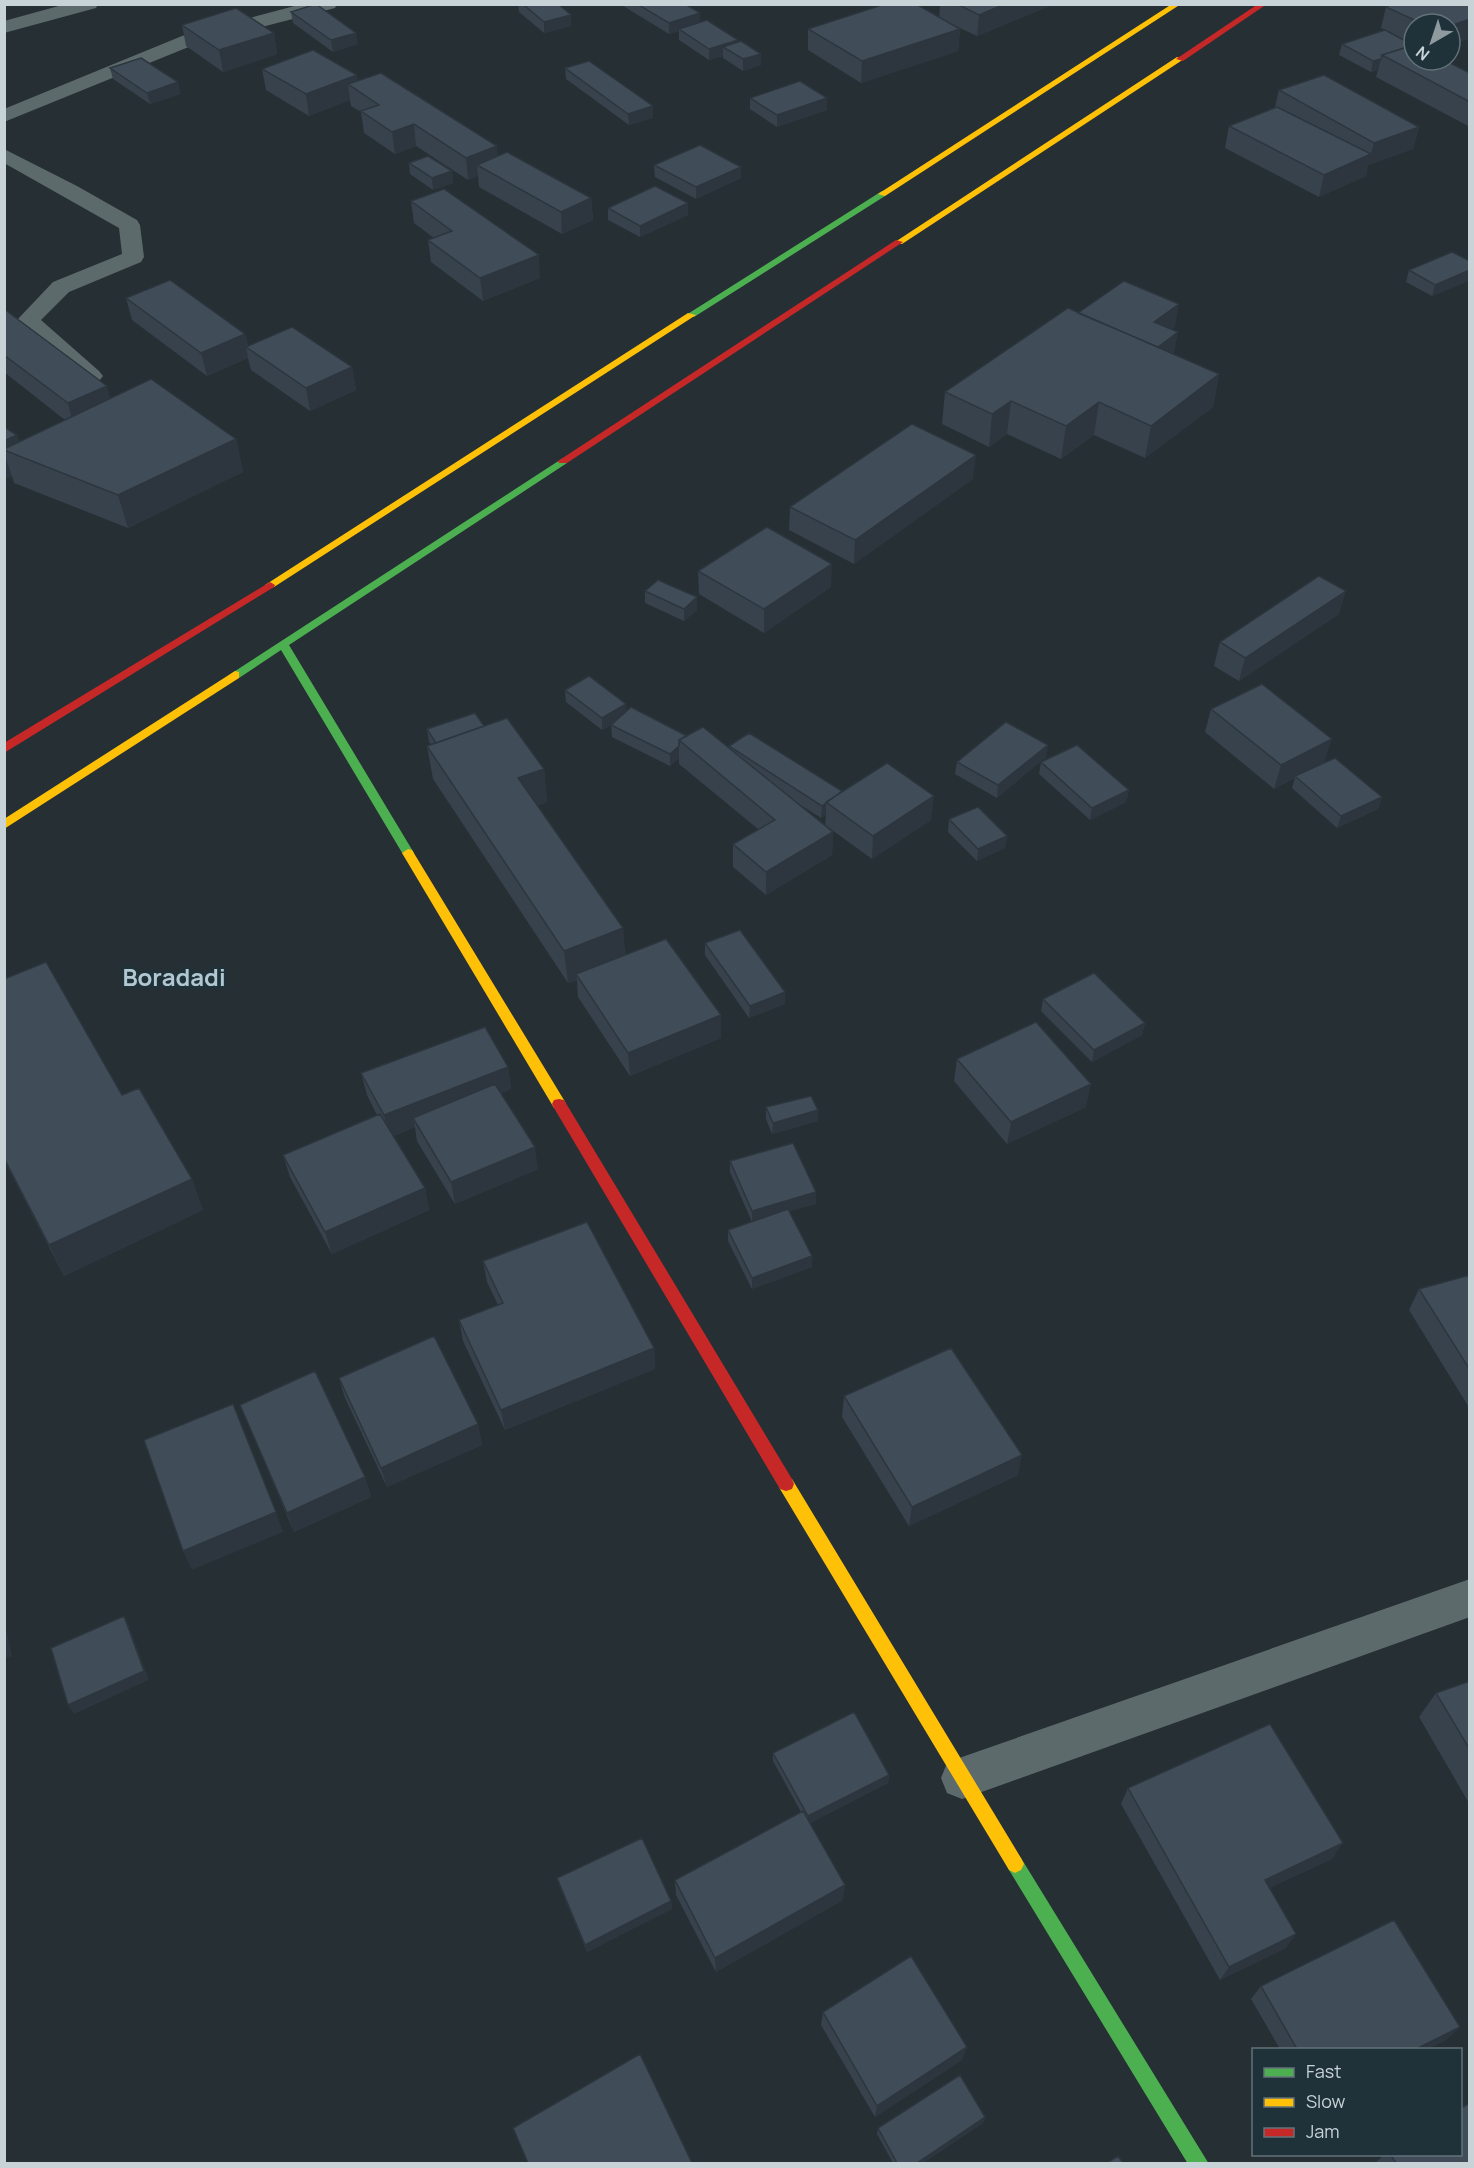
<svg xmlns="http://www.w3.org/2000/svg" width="1474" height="2168" font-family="Manrope,sans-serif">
  <rect width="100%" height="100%" fill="#252f34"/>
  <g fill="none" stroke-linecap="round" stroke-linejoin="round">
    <path fill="#5d6a6b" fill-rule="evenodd" d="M66,4H98L96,8L4,33V21Z
      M302,4H337L335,8L196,44L4,122V109L182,36Z
      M4,149L77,186L137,220L140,225L144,257L141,262L69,292L41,320L99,371L103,376L99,381H83L17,320L53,282L122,254L119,228L4,163Z
      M1470,1579V1617L962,1799L947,1793L941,1778L947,1763L962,1757Z"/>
    <path fill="#4caf50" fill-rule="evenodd" d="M882,191L886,194L885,196L694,317L686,315Z
      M563,458L567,459V463L289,645L414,853L408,857L404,856L281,650L239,678H231L229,675Z
      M1015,1855L1021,1858L1209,2164H1188L1009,1870L1006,1864L1009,1858Z"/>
    <path fill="#ffc107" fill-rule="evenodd" d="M1172,4H1181L885,196L878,194Z
      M1177,57L1184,59L902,244L895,242Z
      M688,313L696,315L274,587L270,588L265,585Z
      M235,671L239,672V678L4,829V819Z
      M408,849L412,850L564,1100L566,1104L564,1108H554L402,853Z
      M786,1477L792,1479L1021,1858L1024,1864L1021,1870L1015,1873L1009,1870L780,1489L778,1484L780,1479Z"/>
    <path fill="#c62828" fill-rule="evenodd" d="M1258,4H1267L1183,61L1176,59Z
      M896,240L903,242L567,463H559L558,461Z
      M270,582L275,585L274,587L4,753V743Z
      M559,1099L564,1100L792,1479L794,1484L792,1489L786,1491L780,1489L554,1108L552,1104L554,1100Z"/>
  </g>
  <path fill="#37424d" d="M518,4H558L571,26L544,33L519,12Z
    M620,4H685L700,13V23L738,42L761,65L743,71L723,58V56L709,60L679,40V31L669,34Z
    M937,4H1054L977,36L945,21L960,29L958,51L861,83L808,50V29L939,18L940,6Z
    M1470,4V38L1450,45V24H1414V44L1381,28L1386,7Z
    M291,12L358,44L333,52L293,23Z
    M182,25L274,33L277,54L223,72L186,46Z
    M1342,44L1413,45L1470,73V127L1376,77L1378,70L1371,72L1339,55Z
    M110,68L178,82L180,94L150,104L113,79Z
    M565,68L653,106V118L629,125L566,79Z
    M262,69L357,81L497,146V156L591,198L593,220L562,234L479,187L478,176L468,180L416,146L395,154L364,133L361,112L351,106L350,100L309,116L266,90Z
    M1279,90L1419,127L1413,149L1368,165L1366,176L1319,197L1225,148L1229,126L1275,107Z
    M750,98H827V110L777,127L750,109Z
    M409,163L452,171L453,183L433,190L410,174Z
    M654,165L741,167V178L696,199L655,177Z
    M411,201L540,278L483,301L431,262L428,240L434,238L414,223Z
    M608,208L688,215L640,237L608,220Z
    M1470,261V280L1432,296L1406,282L1409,270Z
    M126,298L245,334L248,346L352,367L356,390L310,411L251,370L248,358L207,376L132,320Z
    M4,309L110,398L236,439L243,472L128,528L14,483L12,476L4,479V427L17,435L19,442L65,420L4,372Z
    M1078,313L1175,327L1171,329L1174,354L1219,374L1213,407L1145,458L1094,435L1061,459L1007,434L989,447L942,424L945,392Z
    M973,479L854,564L789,530L790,507Z
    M698,571L831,587L764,633L699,594Z
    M645,591L697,597V610L684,621L645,603Z
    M1339,614L1239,681L1214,666L1220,642Z
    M565,690L626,704V711L687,736L729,748V746L842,791L931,820L872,859L825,825L826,815L821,818L796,802L833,832L832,855L766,895L733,867V844L758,829L679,764V758L670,766L612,737L611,725L602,730L566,702Z
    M1211,709L1324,763L1382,797L1378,809L1337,828L1292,788L1295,778L1274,789L1205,732Z
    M484,726L544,769L547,802L537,806L623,928L625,955L721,1038L630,1076L578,997L577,980L568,983L433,779L427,746L431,744L429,742L427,729Z
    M1046,757L997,798L955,774L957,762Z
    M1041,762L1129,790L1126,802L1090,820L1039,774Z
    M949,819L1007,836L1005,848L977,861L948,832Z
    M705,943L785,992V1004L749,1018L705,955Z
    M4,979L122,1095L192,1179L203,1210L64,1276L4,1160Z
    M1043,999L1145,1023L1142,1035L1092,1062L1041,1011Z
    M957,1059L1086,1107L1007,1144L954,1081Z
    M508,1067L511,1089L501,1093L538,1169L455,1204L417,1141L415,1127L393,1136L425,1188L429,1210L332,1254L290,1177L283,1155L377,1115L367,1095L361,1073Z
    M766,1107L818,1121L772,1134L766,1119Z
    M730,1161L816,1204L789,1211L812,1256V1267L752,1289L728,1241V1230L752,1222L730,1172Z
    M483,1261L654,1348L655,1369L505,1430L463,1341L459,1320L498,1305L487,1282Z
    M1470,1275V1409L1409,1310L1419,1289Z
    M339,1378L478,1424L482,1445L387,1487L345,1398Z
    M844,1396L1018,1475L909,1526L842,1417Z
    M240,1405L365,1477L371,1497L294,1532Z
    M1470,1681V1805L1419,1717L1436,1693Z
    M773,1753L889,1775L888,1783L810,1823L843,1900L716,1972L676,1895L675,1880L801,1812L773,1761Z
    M1128,1788L1332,1859L1269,1888L1286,1948L1220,1980L1121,1804Z
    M557,1878L671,1901L672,1909L587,1952L559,1885Z
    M1261,1986L1460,2027L1446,2040L1427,2049H1280L1251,1999Z
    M823,2012L967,2047L962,2060L875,2117L821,2025Z
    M985,2117L983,2123L923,2163H893L877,2134L878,2128Z
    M1385,2154H1461L1470,2163H1375Z"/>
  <path fill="#2d363e" d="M1005,4H1054L977,36L979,15Z
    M700,13V24L679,29V31L669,34V23Z
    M571,15V26L544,33V22Z
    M1470,19V38L1450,45V26Z
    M960,29L958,51L861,83L862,61Z
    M274,33L277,54L223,72L219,50Z
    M356,33L358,44L333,52L331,40Z
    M738,40V51L723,47V56L709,60V49Z
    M761,54V65L743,71V59Z
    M1381,59L1378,70L1371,72L1373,61Z
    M357,75L359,92L348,84L350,100L309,116L306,94Z
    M178,82L180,94L150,104L147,93Z
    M827,98V110L777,127V115Z
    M653,106V118L629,125L628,114Z
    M414,124L416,146L395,154L392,132Z
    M1419,127L1413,149L1368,165L1366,176L1319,197L1324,175L1371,154L1374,143Z
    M497,146L499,169L477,165L478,176L468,180L466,158Z
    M741,167V178L696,199V187Z
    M452,171L453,183L433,190L432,178Z
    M591,198L593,220L562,234L561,212Z
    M688,203V215L640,237V226Z
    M539,255L540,278L483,301L480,278Z
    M1470,270V280L1432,296L1435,285Z
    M1179,304L1175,327L1149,345L1154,322Z
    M1178,332L1174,355L1155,350Z
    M245,334L248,349L246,347L248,358L207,376L201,353Z
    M352,367L356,390L310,411L306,388Z
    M1219,374L1213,407L1145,458L1151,426Z
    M107,386L113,409L74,427L68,403Z
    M1011,401L1007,434L989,447L992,414Z
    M1099,402L1094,435L1061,459L1066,426Z
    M17,435L24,458L4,450V441Z
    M236,439L243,472L128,528L118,495Z
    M4,454L12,476L4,479Z
    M976,455L973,479L854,564L855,540Z
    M832,564L831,587L764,633V609Z
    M1346,591L1339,614L1239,681L1245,658Z
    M697,597V610L684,621V609Z
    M626,704L627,716L602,730V718Z
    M1332,739L1324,763L1295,776V778L1274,789L1281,765Z
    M1048,745L1046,757L997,798L998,785Z
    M679,746V758L670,766V754Z
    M544,769L547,802L522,811L518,778Z
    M1129,790L1126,802L1090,820L1092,808Z
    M934,796L931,820L872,859L873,836Z
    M1382,797L1378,809L1337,828L1341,816Z
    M826,803V815L821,818L822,806Z
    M833,832L832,855L766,895V872Z
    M1007,836L1005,848L977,861L978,849Z
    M623,928L625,960L576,974L577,980L568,983L564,951Z
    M785,992V1004L749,1018L750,1006Z
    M721,1015V1038L630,1076L628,1053Z
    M1145,1023L1142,1035L1092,1062L1094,1050Z
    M508,1067L511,1089L417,1126L413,1118L415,1127L389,1137L384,1115Z
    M1091,1084L1086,1107L1007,1144L1011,1122Z
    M818,1110V1121L772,1134L773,1123Z
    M535,1147L538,1169L455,1204L451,1182Z
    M192,1179L203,1210L64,1276L49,1245Z
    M425,1188L429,1210L332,1254L325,1232Z
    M816,1192V1204L752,1222V1211Z
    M812,1256V1267L752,1289V1278Z
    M654,1348L655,1369L505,1430L501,1410Z
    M478,1424L482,1445L387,1487L381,1468Z
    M1022,1455L1018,1475L909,1526L912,1507Z
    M365,1477L371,1497L294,1532L287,1513Z
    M276,1512L283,1532L192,1570L183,1551Z
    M124,1616L129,1626L149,1680L74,1714L68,1705Z
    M4,1619L12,1656L4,1659Z
    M889,1775L888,1783L808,1824V1816Z
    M1343,1843L1332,1859L1255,1895L1265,1880Z
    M845,1885L843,1900L716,1972L715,1958Z
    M671,1901L672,1909L587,1952L585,1945Z
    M1296,1934L1286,1948L1220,1980L1229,1967Z
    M1460,2027L1446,2040L1427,2049H1416Z
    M967,2047L962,2060L875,2117L877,2106Z
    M985,2117L983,2123L923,2163H917Z"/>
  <path fill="#404d59" stroke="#2d363e" stroke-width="1.5" d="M316,4L356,33L331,40L291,12Z
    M523,4H558L571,15L544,22Z
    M637,4H685L700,13L669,23Z
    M885,4H916L960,29L862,61L808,29Z
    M957,4H1005L979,15Z
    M1392,4H1470V19L1450,26V24H1423L1386,7Z
    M236,8L274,33L219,50L182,25Z
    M707,20L738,40L709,49L679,29Z
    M1385,30L1413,45L1382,55L1381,59L1373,61L1342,44Z
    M741,41L761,54L743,59L723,47Z
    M1414,45V60H1444L1470,73V102L1382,55Z
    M313,50L357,75L306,94L262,69Z
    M141,58L178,82L147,93L110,68Z
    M589,61L653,106L628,114L565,68Z
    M381,73L497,146L466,158L414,124L392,132L361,111L379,105L348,84Z
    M1324,75L1419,127L1374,143L1279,90Z
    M800,81L827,98L777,115L750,98Z
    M1277,107L1371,154L1324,175L1229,126Z
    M700,145L741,167L696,187L654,165Z
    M507,152L591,198L561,212L477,165Z
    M428,156L452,171L432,178L409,163Z
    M655,186L688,203L640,226L608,208Z
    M444,189L539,255L480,278L428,240L452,231L411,201Z
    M1452,252L1470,261V270L1435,285L1409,270Z
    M170,280L245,334L201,353L126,298Z
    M1124,281L1179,304L1154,322L1178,332L1158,347L1078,313Z
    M1068,308L1219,374L1151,426L1099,402L1066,426L1011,401L992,414L945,392Z
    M4,309L107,386L68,403L4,355Z
    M292,327L352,367L306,388L246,347Z
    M151,379L236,439L118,495L4,450V449Z
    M912,424L976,455L855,540L790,507Z
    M4,427L17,435L4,441Z
    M767,527L832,564L764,609L698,571Z
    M1319,576L1346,591L1245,658L1220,642Z
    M658,580L697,597L684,609L645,591Z
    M589,676L626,704L602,718L565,690Z
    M1262,684L1332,739L1281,765L1211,709Z
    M631,707L687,736L679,740V746L670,754L611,725Z
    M475,713L484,726L436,743L427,729Z
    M507,718L544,769L518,778L623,928L564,951L427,746Z
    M1006,722L1048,745L998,785L957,762Z
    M703,727L833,832L766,872L733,844L775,820L679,740Z
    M749,733L842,791L822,806L729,746Z
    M1077,745L1129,790L1092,808L1041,762Z
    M1335,758L1382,797L1341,816L1295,776Z
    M887,763L934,796L873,836L826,802Z
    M978,807L1007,836L978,849L949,819Z
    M740,930L785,992L750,1006L705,943Z
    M666,939L721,1015L628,1053L576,974Z
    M46,962L122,1095L139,1088L192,1179L49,1245L4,1158V979Z
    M1094,973L1145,1023L1094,1050L1043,999Z
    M1036,1022L1091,1084L1011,1122L957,1059Z
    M485,1027L508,1067L384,1115L361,1073Z
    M495,1084L535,1147L451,1182L413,1118Z
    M811,1096L818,1110L773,1123L766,1107Z
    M380,1114L425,1188L325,1232L283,1155Z
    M793,1143L816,1192L752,1211L730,1161Z
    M788,1209L812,1256L752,1278L728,1230Z
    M587,1222L654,1348L501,1410L459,1320L503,1303L483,1261Z
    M1470,1275V1370L1419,1289Z
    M434,1336L478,1424L381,1468L339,1378Z
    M951,1348L1022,1455L912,1507L844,1396Z
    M315,1371L365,1477L287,1513L240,1405Z
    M233,1404L276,1512L183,1551L144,1440Z
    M124,1616L144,1671L68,1705L51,1648Z
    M1470,1681V1750L1436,1693Z
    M854,1712L889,1775L808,1816L773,1753Z
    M1270,1724L1343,1843L1265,1880L1296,1934L1229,1967L1128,1788Z
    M803,1811L845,1885L715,1958L675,1880Z
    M642,1838L671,1901L585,1945L557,1878Z
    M1394,1920L1460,2027L1416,2049H1297L1261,1986Z
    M911,1956L967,2047L877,2106L823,2012Z
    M640,2054L692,2163H528L513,2128Z
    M960,2075L985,2117L917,2163H897L878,2128Z
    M1470,2103V2163H1396L1390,2154H1461V2108Z
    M1118,2156L1123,2163H1107Z"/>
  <g text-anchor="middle" stroke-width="5" stroke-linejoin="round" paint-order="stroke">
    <g font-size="24" font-weight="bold" fill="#b1c8d2" stroke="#1f323a">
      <text x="174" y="986">Boradadi</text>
    </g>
  </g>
  <rect width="1474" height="2168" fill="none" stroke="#c8d3d8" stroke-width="12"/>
  <rect x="1252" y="2048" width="210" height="108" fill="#1f323a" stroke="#637279" stroke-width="1.5"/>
  <rect x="1264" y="2068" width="30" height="9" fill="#4caf50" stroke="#637279" stroke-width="1.5"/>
  <text x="1306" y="2078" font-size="18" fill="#c8d3d8">Fast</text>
  <rect x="1264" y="2098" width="30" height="9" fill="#ffc107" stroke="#637279" stroke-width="1.5"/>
  <text x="1306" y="2108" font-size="18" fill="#c8d3d8">Slow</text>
  <rect x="1264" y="2128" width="30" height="9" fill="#c62828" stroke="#637279" stroke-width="1.5"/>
  <text x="1306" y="2138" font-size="18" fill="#c8d3d8">Jam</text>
  <g transform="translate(1432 42) rotate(219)"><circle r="28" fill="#1f323a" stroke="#637279" stroke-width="1.5"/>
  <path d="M0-4.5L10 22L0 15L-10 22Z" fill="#8f9a9f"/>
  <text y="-9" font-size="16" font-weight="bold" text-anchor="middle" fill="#c8d3d8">N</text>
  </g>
</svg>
